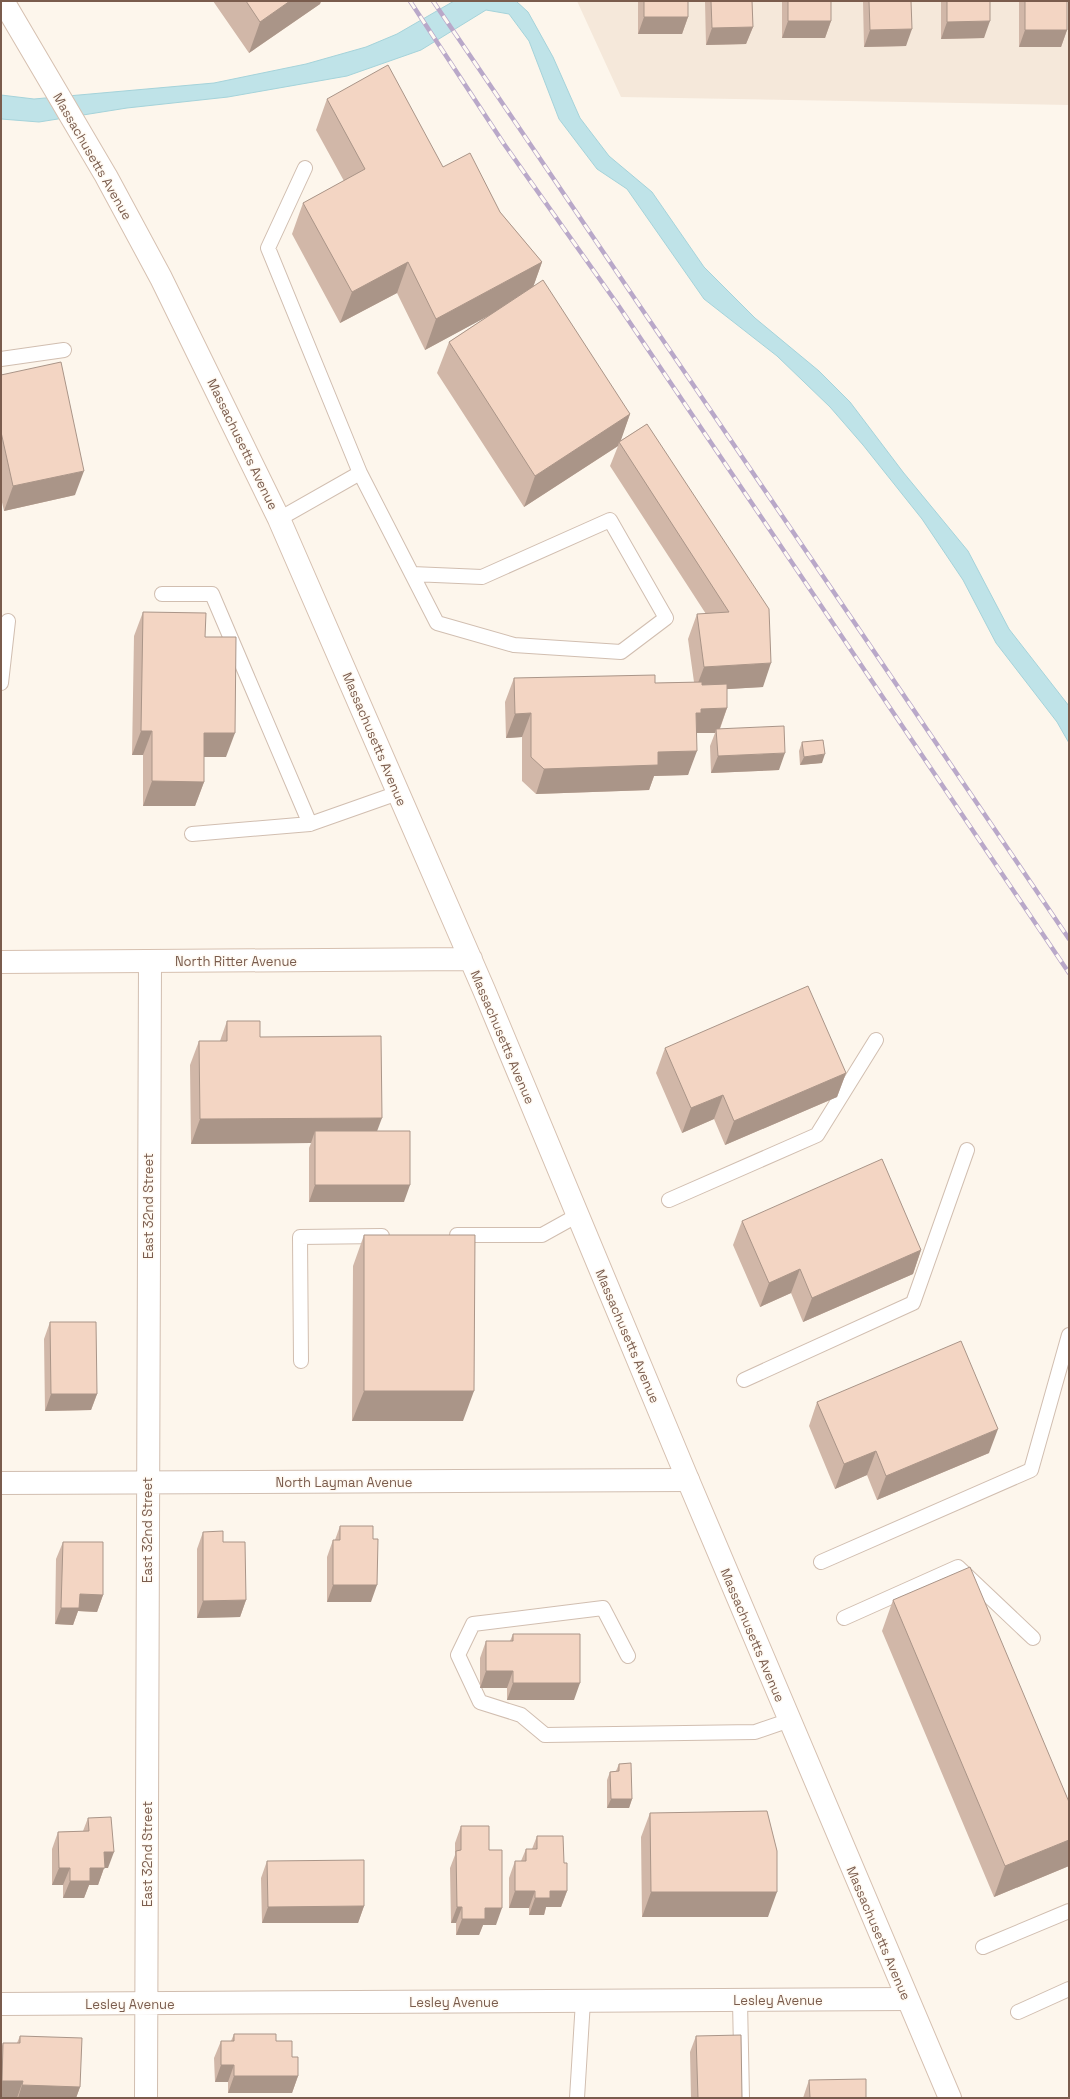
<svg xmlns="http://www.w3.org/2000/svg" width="1070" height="2099" font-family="'Space Grotesk',sans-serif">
  <rect width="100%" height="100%" fill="#fdf6ec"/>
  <path fill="#f5e8da" d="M577,1H1069V105L621,97Z"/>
  <path fill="#bfe3e8" stroke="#a5d3da" d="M454,1H516L528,12L553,57L580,118L609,156L652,192L704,267L755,318L819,371L850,402L903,472L968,551L1009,629L1069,706V743L1057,722L996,643L963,580L922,519L863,445L830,407L777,356L704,299L627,189L597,169L559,119L529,41L509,14L486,10L421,50L347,76L228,97L127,108L39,122L1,119V95L34,99L214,83L306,64L366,47L397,34Z"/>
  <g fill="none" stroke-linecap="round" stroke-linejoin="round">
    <defs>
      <path id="lane" d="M1,359L64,350
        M360,473L437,623L514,645L621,652L666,618L610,520L482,577L412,574
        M279,519L360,473L268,248L305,168
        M162,594H212L310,824
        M1,683L8,621
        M192,834L310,824L398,793
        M669,1200L817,1135L876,1040
        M457,1235H542L578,1215
        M301,1361L300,1237L382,1236
        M744,1380L913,1303L967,1150
        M821,1562L1031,1470L1069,1335
        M844,1618L958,1567L1033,1638
        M628,1656L603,1608L473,1624L458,1655L480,1702L521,1715L545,1735L755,1732L790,1720
        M983,1947L1069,1911
        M740,2001L742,2098
        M1018,2012L1069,1989
        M577,2098L583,2001"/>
      <path id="street" d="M1,1483L688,1480
        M1,2004L907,1999
        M146,2098L150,962"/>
      <path id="secondary" d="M3,1L106,176L161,278L279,519L484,990L688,1480L950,2098
        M1,962L471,959"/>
    </defs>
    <use href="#lane" stroke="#d1beb0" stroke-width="16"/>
    <use href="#street" stroke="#d1beb0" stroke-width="24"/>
    <use href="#secondary" stroke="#d6c0b0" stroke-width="24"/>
    <use href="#lane" stroke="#fff" stroke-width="14"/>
    <use href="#street" stroke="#fff" stroke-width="22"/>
    <use href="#secondary" stroke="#fff" stroke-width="22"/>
    <defs>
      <path id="rail" d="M410,1L504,144L618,305L1069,973
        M433,1L1069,939"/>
    </defs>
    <use href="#rail" stroke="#b9a8c9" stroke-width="4.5"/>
    <use href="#rail" stroke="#fffaf3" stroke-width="3" stroke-dasharray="9" stroke-linecap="butt"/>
  </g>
  <path fill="#d1b7a8" d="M213,1H321L320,4L249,53Z
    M638,1H688V17L682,34H638Z
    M705,1H752L753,27L746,44L706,45Z
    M782,1H831V21L825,38H782Z
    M863,1H911L906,46L864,47Z
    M941,1H990L984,38L941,39Z
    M1019,1H1067V30L1061,47H1019Z
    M327,99L443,167L500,212L542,262L533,287L630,414L620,441L647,424L763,687L727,689V708L720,729L779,770L711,773L710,746L715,733H697L688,775L654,776L649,790L536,794L522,781V737L506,738L505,702L514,678L655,683L694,682L688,639L697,614H706L610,466L618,446L524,507L437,373L449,342L491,314L425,350L397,293L340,323L292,234L303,203L344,181L316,130Z
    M1,375L75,495L4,511L1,498Z
    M143,612L205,637L226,757H204V782L195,806H143V755H132L134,636Z
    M802,742L822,763L800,765L799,751Z
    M227,1021L260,1037L377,1131L404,1202H309V1148L311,1143L191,1144L190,1065L199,1041H220Z
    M665,1048L846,1073L837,1097L725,1145L714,1119L682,1133L656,1073Z
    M742,1221L921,1250L913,1274L803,1322L791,1293L760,1307L733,1245Z
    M364,1235L463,1421H352L353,1266Z
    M50,1322L97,1394L91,1410L45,1411L44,1339Z
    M817,1402L989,1453L877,1500L867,1475L835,1489L809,1426Z
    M340,1526L371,1602H327V1557L333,1540H335Z
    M203,1532L223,1542L246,1600L240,1617L197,1618V1549Z
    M63,1542L103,1595L97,1612L78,1611L73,1625L55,1624L56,1559Z
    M893,1600L1069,1802V1866L994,1897L882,1631Z
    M513,1634L574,1700H507V1688H480V1658L486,1641H510Z
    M619,1764L632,1799L629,1808H607V1780L610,1772L616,1771Z
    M650,1813L768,1917H642L641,1837Z
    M88,1818L108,1868H104L98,1885H89L84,1898H63V1885H52V1849L58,1832L83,1831Z
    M461,1826L489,1850L496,1925H483L479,1935H456V1923H451L450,1868L455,1855V1843Z
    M537,1836L564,1863L567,1891L561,1907H546L544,1915H529V1908H509V1878L515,1861H521L526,1849H532Z
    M267,1861L364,1906L358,1923H262L261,1878Z
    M234,2034L276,2041L292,2057L298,2076L292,2093H228V2082H215L214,2058L221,2041H231Z
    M20,2036L80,2087L76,2098H1V2049L3,2043H17Z
    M696,2036L742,2098H691L690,2052Z
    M809,2080L866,2098H803Z"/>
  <path fill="#aa9588" d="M290,1H321L320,4L249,53L260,22Z
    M644,17H688L682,34H638Z
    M788,21H831L825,38H782Z
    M990,21L984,38L941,39L947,22Z
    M753,27L746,44L706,45L712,28Z
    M912,29L906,46L864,47L870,30Z
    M1025,30H1067L1061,47H1019Z
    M408,262L397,293L340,323L352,292Z
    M542,262L531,293L425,350L436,319Z
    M630,414L620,443L619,442L618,446L524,507L535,476Z
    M84,471L75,495L4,511L13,486Z
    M771,663L763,687L695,691L704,667Z
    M727,708L718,733L716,729L715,733H694L696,713L701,709Z
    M531,713L522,737L506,738L515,714Z
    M141,731H152L143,755H132Z
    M204,733H235L226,757H196Z
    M697,751L688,775L654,776L649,790L536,794L544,769L658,752Z
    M785,753L779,770L711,773L718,756Z
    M825,754L822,763L800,765L804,757Z
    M152,781L204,782L195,806H143Z
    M846,1073L837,1097L725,1145L734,1121Z
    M723,1095L714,1119L682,1133L691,1108Z
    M382,1118L373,1142L315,1131L311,1143L191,1144L200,1119Z
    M315,1185H410L404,1202H309Z
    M921,1250L913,1274L803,1322L812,1298Z
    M800,1269L791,1293L760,1307L769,1283Z
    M364,1391H474L463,1421H352Z
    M51,1394H97L91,1410L45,1411Z
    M998,1429L989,1453L877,1500L886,1476Z
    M876,1451L867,1475L835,1489L844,1464Z
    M333,1585H377L371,1602H327Z
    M80,1594L103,1595L97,1612L78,1611L73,1625L55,1624L61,1608Z
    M246,1600L240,1617L197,1618L203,1601Z
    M486,1671H513L507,1688H480Z
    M513,1683H580L574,1700H507Z
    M611,1799H632L629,1808H607Z
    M1069,1840V1866L994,1897L1005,1866Z
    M104,1852H114L108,1868H104L98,1885H89L84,1898H63L70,1881L90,1868Z
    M59,1868H70L63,1885H52Z
    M515,1891H535L529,1908H509Z
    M550,1891H567L561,1907H546L544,1915H529L535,1898Z
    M651,1892H777L768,1917H642Z
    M364,1906L358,1923H262L268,1907Z
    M457,1907H462L456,1923H451Z
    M485,1908H502L496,1925H483L479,1935H456L462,1919Z
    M221,2065H234L228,2082H215Z
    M234,2076H298L292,2093H228Z
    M2,2081H23L17,2098H1V2084Z
    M22,2085L80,2087L76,2098H18Z"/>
  <path fill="#f3d5c3" stroke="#aa9588" d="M246,1H290L260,22Z
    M644,1H688V17H644Z
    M711,1H752L753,27L712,28Z
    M788,1H831V21H788Z
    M869,1H911L912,29L870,30Z
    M947,1H990V21L947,22Z
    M1025,1H1067V30H1025Z
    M388,65L443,167L470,153L500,212L542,262L436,319L408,262L352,292L303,203L365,169L327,99Z
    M543,280L630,414L535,476L449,342Z
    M61,362L84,471L13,486L1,432V375Z
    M647,424L769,609L771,663L704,667L697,614L729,612L619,442Z
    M143,612L206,613L205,637H236L235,733H204V782L152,781V731H141Z
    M655,675V683L702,682V685L727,684V708L701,709V713H696L697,751L658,752V765L544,769L531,757V713L515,714L514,678Z
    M784,726L785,753L718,756L716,729Z
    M823,740L825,754L804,757L802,742Z
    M808,986L846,1073L734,1121L723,1095L691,1108L665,1048Z
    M227,1021H260V1037L381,1036L382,1118L200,1119L199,1041H227Z
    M315,1131H410V1185H315Z
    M882,1159L921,1250L812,1298L800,1269L769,1283L742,1221Z
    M364,1235H475L474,1391H364Z
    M50,1322H96L97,1394H51Z
    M961,1341L998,1429L886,1476L876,1451L844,1464L817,1402Z
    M340,1526H373V1539H378L377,1585H333V1540H340Z
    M223,1531V1542H245L246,1600L203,1601V1532Z
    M63,1542H103V1595L80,1594L79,1608H61Z
    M970,1567L1069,1802V1840L1005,1866L893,1600Z
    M513,1634H580V1683H513V1671H486V1641H513Z
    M631,1763L632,1799H611L610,1772L619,1771V1764Z
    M767,1811L777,1851V1892H651L650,1813Z
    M111,1817L114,1852H104L105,1868H90V1881H70V1868H59L58,1832L89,1831L88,1818Z
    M461,1826H489V1850H502V1908H485V1919H462V1907H457L456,1851L461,1850Z
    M537,1836H563L564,1863H567V1891H550V1898H535V1891H515V1861H526V1849H537Z
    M364,1860V1906L268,1907L267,1861Z
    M234,2034H276V2041H292V2057H298V2076H234V2065H221V2041H234Z
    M741,2035L742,2098H698L696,2036Z
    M20,2036L82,2038L80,2087L22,2085L23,2081H2L3,2043H20Z
    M866,2079V2098H810L809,2080Z"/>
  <g text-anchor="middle" stroke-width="3" stroke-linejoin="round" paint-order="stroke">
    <g font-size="13" fill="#7a5c4d" stroke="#fffaf3">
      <text transform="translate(93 156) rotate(60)" y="5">Massachusetts Avenue</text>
      <text transform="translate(243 444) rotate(64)" y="5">Massachusetts Avenue</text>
      <text transform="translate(375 739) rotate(67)" y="5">Massachusetts Avenue</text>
      <text x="236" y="966">North Ritter Avenue</text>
      <text transform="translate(503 1037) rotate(67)" y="5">Massachusetts Avenue</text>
      <text transform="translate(148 1206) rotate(-90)" y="5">East 32nd Street</text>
      <text transform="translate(628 1336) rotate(67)" y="5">Massachusetts Avenue</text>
      <text x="344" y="1487">North Layman Avenue</text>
      <text transform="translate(147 1530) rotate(-90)" y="5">East 32nd Street</text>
      <text transform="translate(753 1635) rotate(67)" y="5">Massachusetts Avenue</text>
      <text transform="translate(147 1854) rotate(-90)" y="5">East 32nd Street</text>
      <text transform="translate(879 1933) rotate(67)" y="5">Massachusetts Avenue</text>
      <text x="778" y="2005">Lesley Avenue</text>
      <text x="454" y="2007">Lesley Avenue</text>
      <text x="130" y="2009">Lesley Avenue</text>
    </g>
  </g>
  <rect width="1070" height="2099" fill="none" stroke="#7a5c4d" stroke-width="4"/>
</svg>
